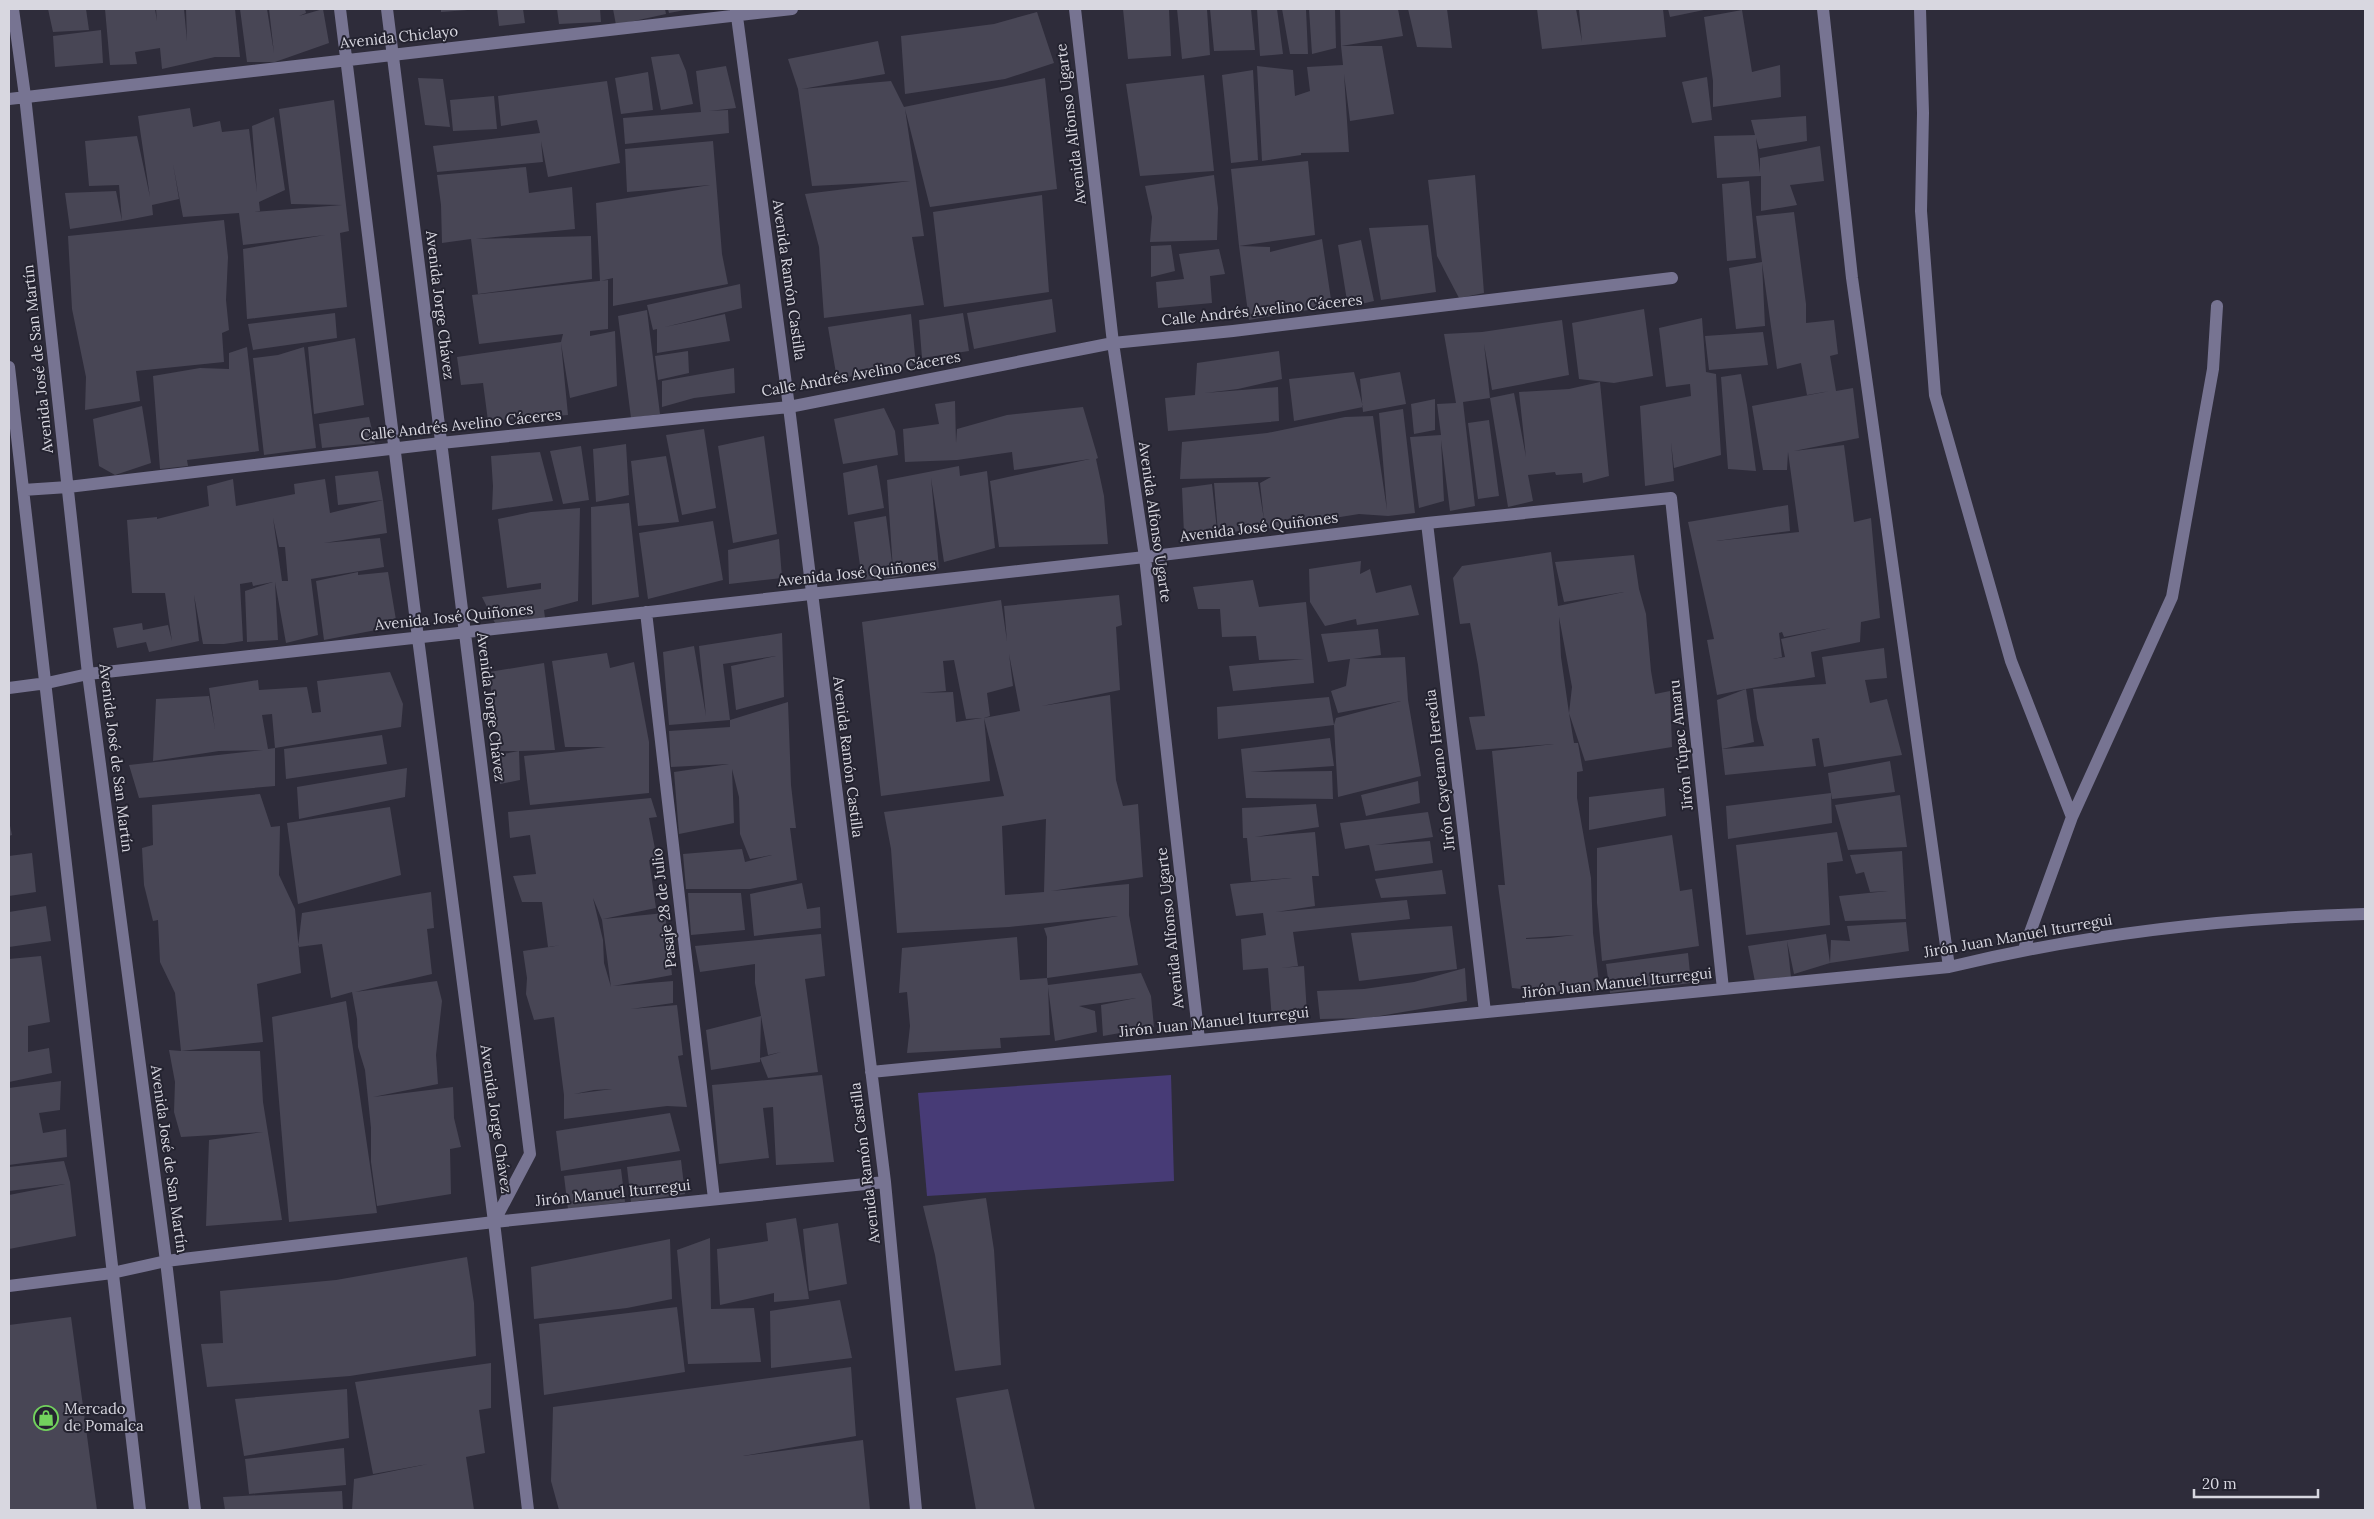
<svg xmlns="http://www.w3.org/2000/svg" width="2374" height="1519" font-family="Lora,serif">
  <rect width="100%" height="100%" fill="#2e2c3a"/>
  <path fill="#473b76" d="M1171,1075L1174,1181L927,1196L918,1093Z"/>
  <path fill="#484655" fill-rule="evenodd" d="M48,9H86L89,30L53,32Z
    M105,9H155L157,21L156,9H184L187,41L186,9H235L240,57H215L162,69L160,48L135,52L137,64L110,65Z
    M240,9H267L274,53L269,9H305L306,13L299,16L323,9L329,43L275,62H247Z
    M441,9H468V10L441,12Z
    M497,9H523L525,23L499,26Z
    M557,9H600L601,22L559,24Z
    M613,9H665L666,14L616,25Z
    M668,9H685V10L669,13Z
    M1123,9H1169L1171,56L1128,59Z
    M1177,9H1207L1210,55L1182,59Z
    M1210,9H1251L1255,50L1214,51Z
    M1257,9H1277L1283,54L1260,56Z
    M1282,9H1306L1308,54H1290Z
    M1309,9H1335L1336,48L1312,54Z
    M1340,9H1398L1403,36L1341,46H1382L1394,114L1350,121L1344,74L1349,152L1301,153V155L1262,161L1257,66L1293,70L1295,96L1310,91L1307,67L1343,65L1341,46Z
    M1408,9H1447L1452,48L1417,47Z
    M1537,9H1576L1582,42L1579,9H1663L1666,37L1542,49Z
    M1668,9H1704V10L1670,17Z
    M1742,10L1752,72L1780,65L1781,97L1713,107V81L1704,17Z
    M1037,12L1054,63L1005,79L905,94L901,36L994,24Z
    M101,30L103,63L55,67L53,36Z
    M878,41L885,74L802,89L891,81L904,107L1045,78L1057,189L930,207L905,109L924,236L912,237L924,305L824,318L819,247L805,194L910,181L812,186L798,89L788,59Z
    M679,54L686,71L693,104L661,110L651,57Z
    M726,66L736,108L709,111L728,110L729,133L625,144L623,118L701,112L696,71Z
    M1253,70L1258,160L1231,163L1222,75Z
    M648,72L653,110L621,114L615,78Z
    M1204,75L1214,171L1140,176L1126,84Z
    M1707,77L1712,120L1692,123L1682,82Z
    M418,78L443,79L450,127L425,125Z
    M607,81L620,163L548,177L541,141L543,162L437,172L433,146L540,133L537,120L501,126L498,96Z
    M494,96L497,129L453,131L450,100Z
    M334,100L349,231L340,233L347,307L247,319L243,249L325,235L243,245L239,213L183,217L173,164L179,199L152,205L153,215L122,221L119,185L89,186L85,141L137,136L150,197L138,116L190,108L193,127L220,121L222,132L249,129L257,192L252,126L274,117L285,190L259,202L260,211L254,212L342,205L291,204L279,109Z
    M1806,116L1807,141L1759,149L1756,138L1760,173V158L1820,146L1824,181L1790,185L1797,205L1761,211V176L1717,178L1714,136L1755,135L1751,120Z
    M713,141L722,254L728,284L613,306V278L600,281L596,203L710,185L627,192L625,149Z
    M1308,161L1315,235L1239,246L1231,169Z
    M526,167L529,193L572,187L575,229L476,239L591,236L592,279L478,294L471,239L442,243L441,205L437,175Z
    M1214,175L1218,208L1217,240L1150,242L1152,217L1145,186Z
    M1475,175L1484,293L1459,298L1437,256L1428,180Z
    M1749,181L1756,258L1727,261L1722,184Z
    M116,191L122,221L70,229L65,193Z
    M1042,195L1049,292L944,307L933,212Z
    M1794,212L1806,304V323L1834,320L1838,354L1830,356L1836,391L1853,388L1859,438L1794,451L1844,445L1854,522L1871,518L1880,618L1861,622L1860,642L1811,652L1815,677L1746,689L1754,742L1722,749L1717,700L1746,689L1717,695L1707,640L1714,639L1688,522L1788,505L1790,531L1716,541L1799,532L1788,452L1787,470H1763L1752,406L1830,391L1807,395L1801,363L1777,369L1762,263L1765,326L1736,329L1729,268L1762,262L1756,216ZM1831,628L1781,639L1785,657L1773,659L1782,657L1779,633L1782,632L1784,637Z
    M224,220L228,257L226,300L229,330L222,333L224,362L136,371L140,401L85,410L86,377L72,309L68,236Z
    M1428,225L1436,292L1381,300L1369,228Z
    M1322,239L1332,306L1249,320L1239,246L1270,247V252Z
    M1361,240L1374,301L1348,307L1338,245Z
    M1171,245L1175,271L1151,277V246Z
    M1219,249L1225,274L1210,276L1212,303L1158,308L1156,282L1184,279L1179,254Z
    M608,280V329L590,331V336L615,331L617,386L570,398L561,343L568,415L488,421L483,383L461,385L457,357L561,342L563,334L479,344L472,295Z
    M740,284L742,308L665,327L725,314L730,341L657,353V329L653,330L647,305Z
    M1052,299L1056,332L974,349L967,313Z
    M1644,309L1653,376L1614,383L1579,379L1572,323Z
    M647,310L660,414L631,418L618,316Z
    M335,313L337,338L253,350L248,324Z
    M963,313L969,351L922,358L919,320Z
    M911,314L916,365L837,379L828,327Z
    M1702,318L1706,372L1716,374L1721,455L1674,468L1671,442L1674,481L1645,486L1640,406L1691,396L1690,384L1666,387L1659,328Z
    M1562,320L1569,375L1492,390L1484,344L1490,398L1463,402L1475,506L1450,511L1441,440L1444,501L1419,508L1410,437L1441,435L1437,404L1456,403L1444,334L1482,332Z
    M1763,332L1768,365L1709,370L1705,336Z
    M355,338L364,405L314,414L308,347Z
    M247,347L259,451L187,460L188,466L160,469L153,376L200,368L229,369V353Z
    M304,347L316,448L264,455L253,358L278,355Z
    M688,351L689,373L658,380L655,356Z
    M1279,351L1282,379L1238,389L1205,393L1278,387L1279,421L1168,431L1165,398L1195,395L1197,363Z
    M734,368L735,393L694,398L662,407V381Z
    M1354,372L1363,407L1294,421L1289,379Z
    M1400,372L1406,404L1363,412L1360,379Z
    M1741,374L1747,405L1756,471L1728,469L1721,377Z
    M1600,382L1609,476L1583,483L1582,473L1556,475L1555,472L1528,475L1533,501L1508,507L1490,398L1514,393L1526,457L1519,392L1569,389Z
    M1435,399V430L1414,434L1411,404Z
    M955,401L956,443L957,429L1007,415L1083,407L1098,458L1096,459L1104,496L1108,544L999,547L990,481L1090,459L1014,470L1012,452L957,460L905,462L903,429L939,424L935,404Z
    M142,406L151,463L115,475L99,466L93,419Z
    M884,408L895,431L898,455L843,464L834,419Z
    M1403,409L1415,513L1388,516L1359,514L1265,529L1218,533L1214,483L1258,482L1264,520L1260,483L1271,477L1180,479L1182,442L1267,433L1345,417L1373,416L1387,510L1379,413Z
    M369,417L375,443L322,448L319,424Z
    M1489,420L1499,496L1478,499L1468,423Z
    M704,429L716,508L682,515L666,435Z
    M764,436L777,534L733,543L718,446Z
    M626,444L629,495L596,502L593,449Z
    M581,446L589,500L563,504L550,451Z
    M540,452L553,501L492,510L493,486L491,456Z
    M666,456L679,522L638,526L631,461Z
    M877,465L884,508L848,515L843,473Z
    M959,466L960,476L987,471L995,548L944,562L931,478L939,568L893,578L862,580L854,522L886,516L893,570L887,480Z
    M378,471L383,500L338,505L335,476Z
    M233,479L236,506L295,494L294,484L325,479L330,513L383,500L387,533L324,543L380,538L384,567L311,579L318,635L286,643L275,582L278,640L247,642L245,591L273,582L253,586L252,582L240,584L243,641L224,644H203L194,595L199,641L149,652L146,642L117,648L113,628L142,623L143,630L168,625L172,641L165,593H132L127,520L157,517V519L209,506L207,486ZM273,518L279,547H285L288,581H282Z
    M1212,484L1217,530L1184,534L1182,488Z
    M629,503L639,597L592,605L591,507Z
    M580,508L578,601L544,610L545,618L495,623L482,597L541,589V583L507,588L498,519L531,512Z
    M713,521L723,580L648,599L639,533Z
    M779,539L782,578L729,584L728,550Z
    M1551,552L1558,606L1624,592L1564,602L1555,562L1634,555L1639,589L1646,614L1651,671L1655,694L1670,691L1672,747L1585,761L1569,713L1574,743H1578L1583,771L1577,772V798L1591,878L1593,933L1600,991L1551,992L1512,988L1498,885H1505L1492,751L1554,744L1476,750L1469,717L1485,716L1478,665L1470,623L1460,624L1453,578L1462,566ZM1559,617L1572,687L1569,713L1561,657ZM1574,935L1550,938L1526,939V938Z
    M1361,561L1360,574L1370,569L1376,593L1411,585L1419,615L1357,625L1356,619L1325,626L1310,602L1309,569Z
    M358,572V575L388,572L397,626L324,640L316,581Z
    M1253,580L1259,607L1306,602L1314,683L1233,691L1229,666L1304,659L1259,660L1256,636L1222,637L1220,609H1198L1193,587Z
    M1119,595L1122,625L1116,627L1120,690L1042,706L1110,695L1116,780L1123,806L1138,804L1143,877L1051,891L1129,884V915L1138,965L1047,978V937L1044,928L1118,916L1009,927L897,933L891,849L884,812L1004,796L984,718L990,781L881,796L862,622L1001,600L1007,641L1004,606ZM1009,654L1020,711L984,718L990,716L987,693L1013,686ZM954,660L966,719L982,718L956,722L953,692L920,693L946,691L943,661ZM1046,819L1044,892L1005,895L1002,826Z
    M1378,629L1381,655L1353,659L1405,657L1408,700L1421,776L1338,797L1334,725L1336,718L1401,701L1338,713L1331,691L1346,686L1350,659L1328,662L1321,634Z
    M782,633L784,697L736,710L731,666L776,656L723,664L730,720L669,725L663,652L694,646L706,716L699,646Z
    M1884,648L1887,678L1865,680L1870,703L1887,699L1902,755L1824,767L1819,738L1812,739L1816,766L1725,775L1722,749L1764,746L1757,719L1753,689L1826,684L1822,657Z
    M607,653L610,668L634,662L649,742V793L530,805L524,756L606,747H565L552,661Z
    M544,663L555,750L519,751L520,780L500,784L498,755L519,751H498L489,672Z
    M390,672L403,704L401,727L275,748L272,714L262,715L268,749L275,748V786L139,798L129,765L263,750L219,751L153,761L156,699L209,696L215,729L209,688L258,680L259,690L307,687L312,713L321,712L317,681Z
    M1329,697L1334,725L1218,739L1217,707Z
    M788,702L791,785L796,828H790L797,880L750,889H686L683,854L742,849L745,862L772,855L750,859L740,834L739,797L732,769L734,823L679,834L674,772L729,764L671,767L669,731L730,727V720Z
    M382,735L387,764L286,779L284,749Z
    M1330,738L1334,766L1250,772L1332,771L1333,799L1246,798L1241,749Z
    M1890,761L1895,792L1832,799L1831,793L1832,823L1728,839L1726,806L1831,793L1828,773Z
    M407,768L405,797L299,819L297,787Z
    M1418,781L1420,803L1366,816L1361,795Z
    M1664,788L1666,816L1589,830V797Z
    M260,794L271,827L280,826L279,875L295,909L301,973L257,984L263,1042L181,1051H260L263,1102L282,1220L206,1226L209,1140L263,1132L181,1137L174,1112L175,1082L169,1050L181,1051L175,993L160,962L158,920L153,921L144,885L142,848L153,845L152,805Z
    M1900,795L1907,847L1848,850L1835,805Z
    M651,798L657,817L649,818L657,859L649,860L656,908L603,919L665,913L672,975L613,986L673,981V1003L631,1009L677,1005L683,1055L678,1056L687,1107L667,1106L564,1119V1095L554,1017L534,1020L526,994L527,978L523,951L562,945L548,947L542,902H522L513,876L536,874L530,835L510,838L508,812ZM593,898L602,920L611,987L604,963L603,940ZM612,1089L574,1094L594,1090Z
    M1316,804L1319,827L1255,837L1315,832L1319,876H1312L1315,906L1276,912L1407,900L1410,919L1293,932L1298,966L1281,968L1304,966L1307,1014L1272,1020L1268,968L1243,970L1241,939L1266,935L1263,913L1236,916L1230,884L1292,878L1251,881L1247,838H1243L1242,808Z
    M390,807L401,875L298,904L287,823Z
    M1428,812L1433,837L1375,845L1430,841L1433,863L1375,871L1369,845L1345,849L1340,823Z
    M9,821L12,835L9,836Z
    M1837,832L1843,861L1827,863L1830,925L1746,935L1736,845Z
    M1672,835L1680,891L1692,889L1699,946L1602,961L1597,903V848Z
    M1902,851L1906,919L1845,921L1839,896L1888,891L1870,892L1864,872L1856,874L1850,855Z
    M32,853L36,892L9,896V856Z
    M1442,870L1446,894L1381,898L1375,879Z
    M802,883L807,909L820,907L821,928L754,936L750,894Z
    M431,892L434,928L427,929L432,974L355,992L437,981L442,1001L436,1055L438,1084L373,1097L453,1087L454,1118L461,1147L450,1149L451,1194L377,1206L371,1162V1128L365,1070L358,1047L357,1019L352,992L331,998L322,944L298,947L302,913Z
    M688,893H741L745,930L691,935Z
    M46,906L51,941L9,947V912Z
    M1906,922L1909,951L1830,963L1831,940L1850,941L1847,926Z
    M1452,926L1457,969L1359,981L1351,933Z
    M821,934L825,976L805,979L818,1072L768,1078L760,1058L781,1052L768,1055L761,1016L760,1058V1062L711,1070L706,1030L761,1016L755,983V964L700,972L695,946Z
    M1826,934L1830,963L1794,974L1787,941L1791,977L1755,982L1748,946Z
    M1017,937L1020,980L1047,978L1048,985L1141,973L1151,996L1154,1027L1103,1036L1101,1005L1136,998L1079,1006L1095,1011L1097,1032L1055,1041L1048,987L1050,1035L1000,1038L1001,1048L907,1053L910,1026L907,992L899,993L902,948Z
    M1688,953L1691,983L1610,993L1606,964Z
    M41,956L50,1022L28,1026V1052L49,1048L52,1073L9,1082V959Z
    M1465,968L1467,1001L1368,1018L1320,1019L1317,991L1364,989L1414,982Z
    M346,1001L377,1213L289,1222L272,1017Z
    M822,1075L834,1162L776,1165L773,1107L763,1108L769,1158L719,1164L712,1085Z
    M61,1081L60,1110L39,1113L43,1133L66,1129L67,1157L9,1165V1088Z
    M670,1113L680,1151L561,1171L556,1131Z
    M681,1160L685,1194L631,1202L627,1167Z
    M64,1161L70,1182L76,1236L9,1249V1195L65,1184L9,1191V1167Z
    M621,1169L625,1202L568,1209L564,1176Z
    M986,1198L994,1250L1001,1365L955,1371L935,1255L923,1206Z
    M796,1218L809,1299L774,1302V1293L720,1305L717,1249L768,1241L766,1223Z
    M838,1223L847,1284L809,1291L803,1229Z
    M710,1238L711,1309L754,1308L761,1362L688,1364L677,1250Z
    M670,1239L672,1299L627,1308L534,1319L531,1267Z
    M467,1257L474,1303L476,1356L350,1376L207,1387L201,1344L223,1343L220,1291L336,1280Z
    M840,1300L852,1358L771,1368L770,1311Z
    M677,1307L685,1372L544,1395L539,1324Z
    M71,1317L97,1510H9V1325Z
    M491,1363V1408L479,1410L485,1453L466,1457L474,1510H352L354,1479L428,1464L373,1474L355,1382Z
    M851,1367L856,1436L743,1456L863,1440L870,1510H559L551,1481L553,1407Z
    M347,1389L349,1438L244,1456L235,1399Z
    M1008,1389L1035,1510H976L956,1398Z
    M344,1448L346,1485L249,1494L245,1459Z
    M342,1491L343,1510H225L223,1497Z"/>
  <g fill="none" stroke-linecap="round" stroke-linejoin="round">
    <path stroke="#777492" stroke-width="12" d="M13,9L25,96L88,674L166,1261L195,1510
      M340,9L418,638L494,1222L528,1510
      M387,9L530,1154L494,1222
      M736,9L789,407L885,1182L916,1510
      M1075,9L1113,343L1145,557L1199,1040
      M1823,9L1852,278L1949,967
      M1920,9L1923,113L1921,211L1935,395L2011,661L2072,817
      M9,99L792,9
      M9,367L140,1510
      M23,490L68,487L441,443L789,407L1113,343L1233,331L1672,278
      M1427,523L1485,1012
      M646,612L714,1199
      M9,688L47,683L88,674L1145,557L1427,523L1671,498L1723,989
      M2024,949L2072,817L2172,597L2213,369L2217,306
      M871,1072L1949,967C2085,934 2225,918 2365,914
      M9,1286L112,1273L166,1261L494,1222L885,1182"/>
  </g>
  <defs>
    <symbol id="shop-ring" viewBox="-11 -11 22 22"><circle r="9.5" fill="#242330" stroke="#72d25d" stroke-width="1.5"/><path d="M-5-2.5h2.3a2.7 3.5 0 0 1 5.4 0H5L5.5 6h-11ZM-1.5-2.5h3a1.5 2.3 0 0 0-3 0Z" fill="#72d25d"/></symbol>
  </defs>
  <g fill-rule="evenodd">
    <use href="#shop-ring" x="32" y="1404" width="28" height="28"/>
  </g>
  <g text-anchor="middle" stroke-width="4" stroke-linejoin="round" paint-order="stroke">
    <g font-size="15" fill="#d8d7e0" stroke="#242330">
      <text transform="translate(399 37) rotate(-6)" y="5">Avenida Chiclayo</text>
      <text transform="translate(1071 124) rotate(-97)" y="5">Avenida Alfonso Ugarte</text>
      <text transform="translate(789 280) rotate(82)" y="5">Avenida Ramón Castilla</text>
      <text transform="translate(440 305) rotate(83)" y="5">Avenida Jorge Chávez</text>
      <text transform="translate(1262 310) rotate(-6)" y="5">Calle Andrés Avelino Cáceres</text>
      <text transform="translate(38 359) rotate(-96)" y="5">Avenida José de San Martín</text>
      <text transform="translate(861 374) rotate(-10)" y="5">Calle Andrés Avelino Cáceres</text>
      <text transform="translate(461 425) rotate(-6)" y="5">Calle Andrés Avelino Cáceres</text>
      <text transform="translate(1155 522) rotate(82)" y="5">Avenida Alfonso Ugarte</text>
      <text transform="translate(1259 527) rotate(-7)" y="5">Avenida José Quiñones</text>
      <text transform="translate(857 573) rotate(-6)" y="5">Avenida José Quiñones</text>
      <text transform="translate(454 617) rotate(-6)" y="5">Avenida José Quiñones</text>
      <text transform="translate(491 707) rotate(83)" y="5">Avenida Jorge Chávez</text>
      <text transform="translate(1681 745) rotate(-96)" y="5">Jirón Túpac Amaru</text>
      <text transform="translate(848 757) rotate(83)" y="5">Avenida Ramón Castilla</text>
      <text transform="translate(116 758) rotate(83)" y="5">Avenida José de San Martín</text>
      <text transform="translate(1440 770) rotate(-97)" y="5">Jirón Cayetano Heredia</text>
      <text transform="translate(664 908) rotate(-97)" y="5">Pasaje 28 de Julio</text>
      <text transform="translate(1170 928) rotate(-96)" y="5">Avenida Alfonso Ugarte</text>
      <text transform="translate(2018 936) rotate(-10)" y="5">Jirón Juan Manuel Iturregui</text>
      <text transform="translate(1617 983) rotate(-6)" y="5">Jirón Juan Manuel Iturregui</text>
      <text transform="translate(1214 1022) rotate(-6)" y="5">Jirón Juan Manuel Iturregui</text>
      <text transform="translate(496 1119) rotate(82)" y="5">Avenida Jorge Chávez</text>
      <text transform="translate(169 1159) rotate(82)" y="5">Avenida José de San Martín</text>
      <text transform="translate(865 1163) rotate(-97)" y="5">Avenida Ramón Castilla</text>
      <text transform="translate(613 1193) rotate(-6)" y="5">Jirón Manuel Iturregui</text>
    </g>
    <g font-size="15" fill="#d8d7e0" stroke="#242330" text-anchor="start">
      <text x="64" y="1414">Mercado<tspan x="64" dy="17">de Pomalca</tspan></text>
    </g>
  </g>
  <rect width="2374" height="1519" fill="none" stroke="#d8d7e0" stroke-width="20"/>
  <path d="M2194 1489v8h124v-8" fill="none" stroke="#d8d7e0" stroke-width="2.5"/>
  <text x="2202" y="1489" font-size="15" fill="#d8d7e0" stroke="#242330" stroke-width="4" paint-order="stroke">20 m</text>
</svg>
